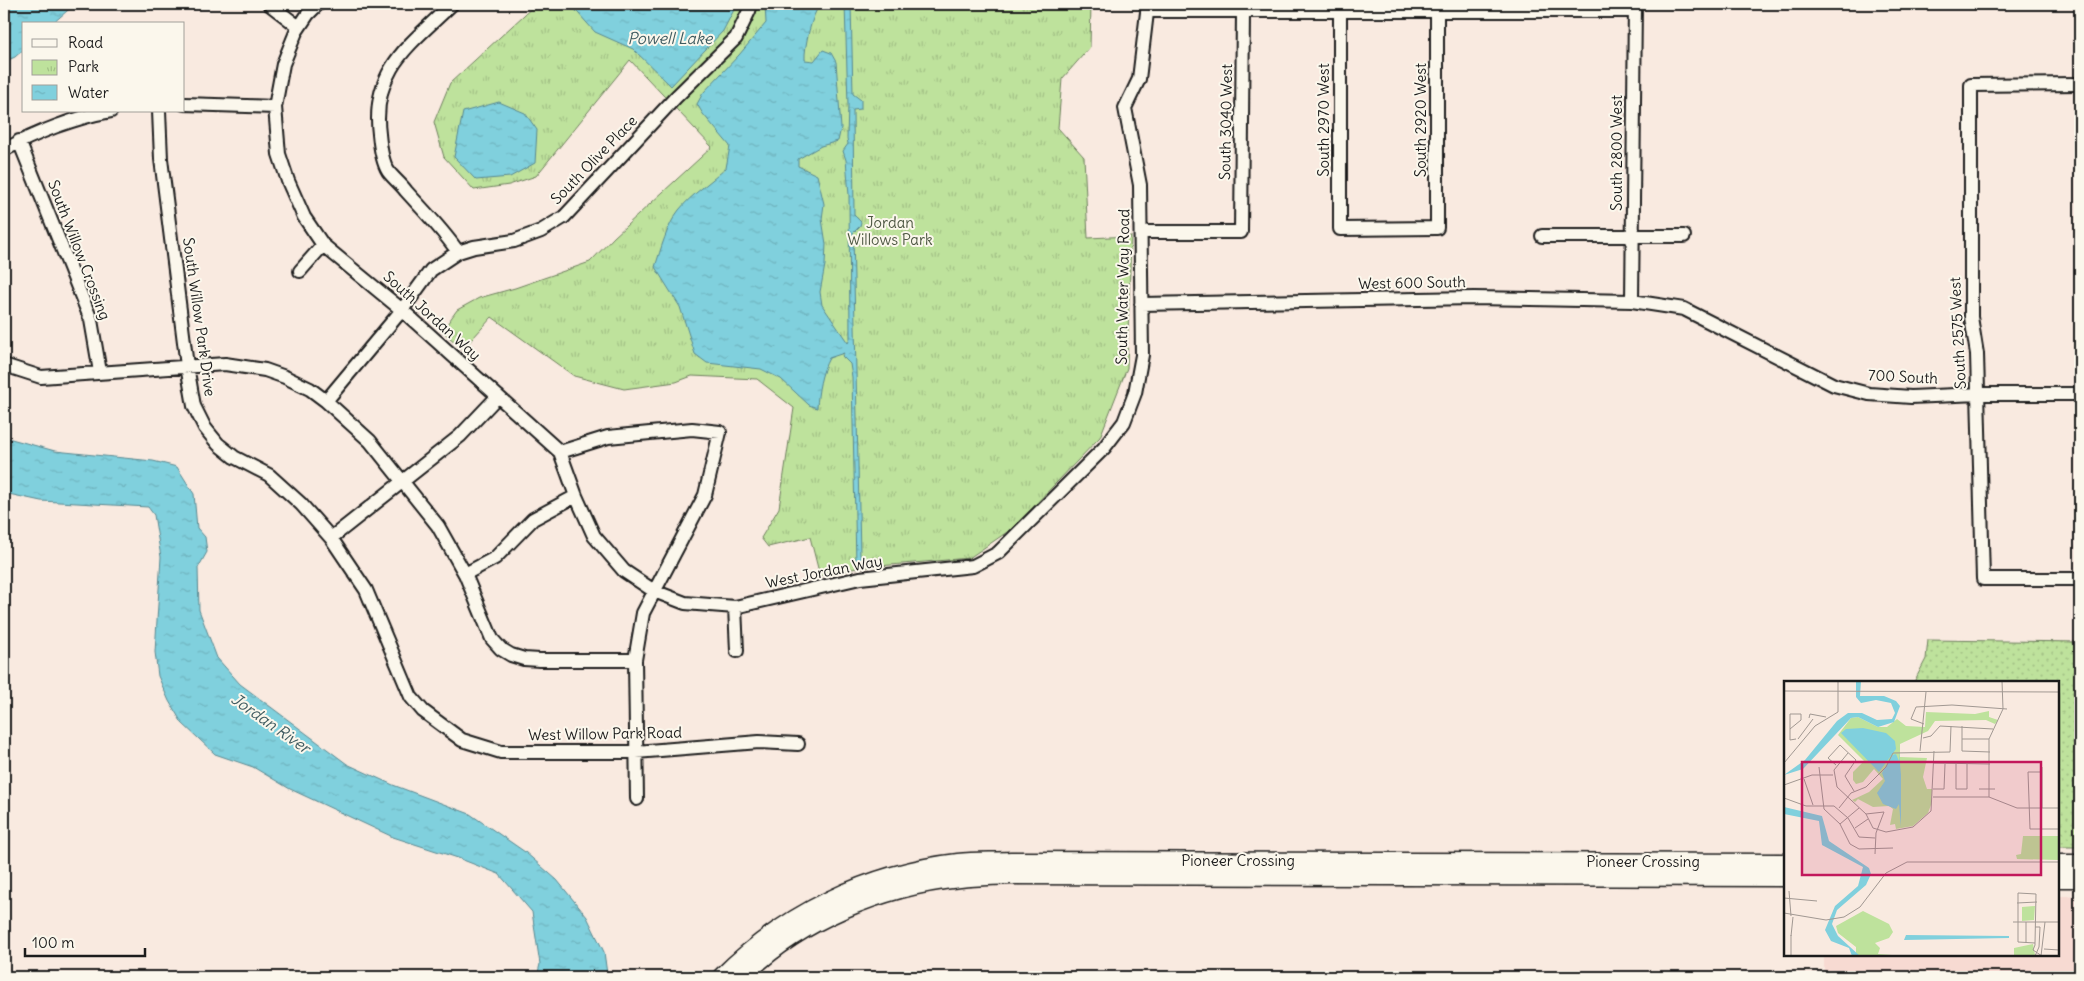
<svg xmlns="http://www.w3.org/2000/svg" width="2084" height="981" font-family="Delius,sans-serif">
  <defs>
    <pattern id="grass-dots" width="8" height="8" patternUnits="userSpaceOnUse" patternTransform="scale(1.25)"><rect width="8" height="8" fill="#bee29c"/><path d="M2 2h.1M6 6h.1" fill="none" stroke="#a3c186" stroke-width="1.8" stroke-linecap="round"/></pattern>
    <pattern id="park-tufts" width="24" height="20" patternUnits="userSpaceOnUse" patternTransform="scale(1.25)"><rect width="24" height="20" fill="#bee29c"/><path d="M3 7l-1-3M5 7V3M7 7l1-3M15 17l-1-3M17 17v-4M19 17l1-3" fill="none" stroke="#a3c186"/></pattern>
    <pattern id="water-ripples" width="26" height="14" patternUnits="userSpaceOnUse" patternTransform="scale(1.25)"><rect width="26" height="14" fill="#80d0dd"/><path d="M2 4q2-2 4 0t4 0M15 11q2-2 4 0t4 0" fill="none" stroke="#6eb2bd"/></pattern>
  </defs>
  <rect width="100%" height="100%" fill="#f9eae0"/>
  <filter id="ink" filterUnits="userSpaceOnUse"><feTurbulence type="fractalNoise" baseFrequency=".02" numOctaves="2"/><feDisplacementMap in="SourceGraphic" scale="10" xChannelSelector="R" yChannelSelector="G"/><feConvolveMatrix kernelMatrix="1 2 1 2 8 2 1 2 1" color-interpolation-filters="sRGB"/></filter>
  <g filter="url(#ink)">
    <path fill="#f7dad2" d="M2058,896H2080V977H1824V955H2058Z"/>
    <path fill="url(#grass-dots)" stroke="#6d7f5c" d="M1928,640L2080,642V847H2058V682H1914L1926,659Z"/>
    <path fill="url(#park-tufts)" stroke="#6d7f5c" d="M536,4H1091L1090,47L1062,79L1058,128L1084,157L1088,238L1131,236L1127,368L1100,437L1013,528L969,558L857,568L820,576L810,537L768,547L761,538L779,508L794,408L757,379L692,376L676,382L624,389L574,376L492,317L463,349L442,331L457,310L479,298L515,288L590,262L614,237L712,147L630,60L536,176L509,185L474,190L444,157L434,122L450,83Z"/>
    <path fill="url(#water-ripples)" stroke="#588890" d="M4,4H75L52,24H24V49L15,57L4,62Z
      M570,4H737L723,31L671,86L633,49L595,32Z
      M765,4H820C812,15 804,46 805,60L814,61L823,50L831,53L836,62L841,128L838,141L821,146L798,159V166L817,175L824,204L822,219L826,244L825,265L820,292L822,305L848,343L850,339L849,195L846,160L843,151L848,144L847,138L848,105L845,4H851L853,94L861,100V109L853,110L854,215L861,222L860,226L853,233L860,555L865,564L862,567L856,564L852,377L850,364L842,356L844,353L829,358C821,373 818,391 817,408L809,405L781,379L761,369L707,363L695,354L680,307L655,267C661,249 667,225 679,210C692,194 711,182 726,168L730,146L703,114L697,104L703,93L739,55L766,23Z
      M499,102L525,113L537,130L535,163L510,177L476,180L454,157L463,112Z
      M4,437L55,451L153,461L177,467L194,494L197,528L205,537L207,552L198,568L199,610L217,658L240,684L347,764L393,785L470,814L525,852L557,880L587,917L604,952L607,974L606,977H537L540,964L532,912L499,874L458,858L393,837L290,789L253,767L215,754L182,723L169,701L158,676L155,652L161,557L154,515L148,507L41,501L4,493Z"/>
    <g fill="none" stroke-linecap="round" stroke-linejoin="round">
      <defs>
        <path id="minor" d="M269,4L299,27
          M318,4L308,14L296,32L283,64L275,107L279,154L288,181L304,217L323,245L402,310L560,452L576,496L594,536L624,571L654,591L685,603L735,607L860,578L973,566L998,553L1104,448L1124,422L1135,393L1142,355L1140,185L1125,108L1139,79L1148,4
          M452,4C411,44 371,69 379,134C380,145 382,161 388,171C393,178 401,184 406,191C424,211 443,230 458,252
          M1148,11H1635
          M1340,12V229L1437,228V12
          M2080,84L1971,85V317L1977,354L1983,579H2080
          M184,104L275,107
          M159,111L161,159L187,366L194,406L205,428L218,444L234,457L269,475L301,504L331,538L366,590L411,697L423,711L462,740L501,752H636L759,742L798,744
          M19,141L91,320L100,372
          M4,150C35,133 76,117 111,111
          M1142,232H1241L1243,12
          M1542,236H1684
          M300,271L323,245
          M1632,301L1635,4
          M1141,304L1474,298L1632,301L1684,309L1834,385L1869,394L1911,397L1978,394H2080
          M4,365L41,377L225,364L265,370L285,377L310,389L326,401L370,441L438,526L465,574L492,639L501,649L511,655L524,659L540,660H635
          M326,401L402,310L431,270L458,252L474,247L514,241L541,231L564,217L676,97L736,38L749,11L751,4
          M560,452L608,437L692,429L720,432L705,495L643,613L635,660L637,799
          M331,538L460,436L498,396
          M465,574L495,558L533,519L576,496
          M735,607L737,651"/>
        <path id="highway" d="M2058,864H2080
          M2058,878H2080
          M722,977C785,914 869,873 958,863C975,861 994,862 1011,861L1785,863
          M742,977C798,920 882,886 960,878C977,876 994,876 1010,875L1785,877"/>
      </defs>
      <use href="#minor" stroke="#1c1c1c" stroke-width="16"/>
      <use href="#highway" stroke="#1c1c1c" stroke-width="21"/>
      <use href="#minor" stroke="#fbf7ec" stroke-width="12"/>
      <use href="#highway" stroke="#fbf7ec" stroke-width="18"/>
    </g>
  </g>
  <g text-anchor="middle" stroke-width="4" stroke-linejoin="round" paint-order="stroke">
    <g font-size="15" fill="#1c1c1c" stroke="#fbf7ec">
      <text transform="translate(1324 120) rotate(-90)" y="5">South 2970 West</text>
      <text transform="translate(1421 120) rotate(-90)" y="5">South 2920 West</text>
      <text transform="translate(1226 122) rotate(-89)" y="5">South 3040 West</text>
      <text transform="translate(1617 153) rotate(-90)" y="5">South 2800 West</text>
      <text transform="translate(594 160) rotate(-46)" y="5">South Olive Place</text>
      <text transform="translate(79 250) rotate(69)" y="5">South Willow Crossing</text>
      <text transform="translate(1412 283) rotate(-1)" y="5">West 600 South</text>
      <text transform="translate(1123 287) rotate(-89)" y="5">South Water Way Road</text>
      <text transform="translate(432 316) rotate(42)" y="5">South Jordan Way</text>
      <text transform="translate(199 317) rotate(82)" y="5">South Willow Park Drive</text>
      <text transform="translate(1958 333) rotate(-93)" y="5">South 2575 West</text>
      <text transform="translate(1903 377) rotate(3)" y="5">700 South</text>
      <text transform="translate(824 572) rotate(-11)" y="5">West Jordan Way</text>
      <text transform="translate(605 734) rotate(-1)" y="5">West Willow Park Road</text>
      <text x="1238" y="866">Pioneer Crossing</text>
      <text x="1643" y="867">Pioneer Crossing</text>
    </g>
    <g font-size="15" fill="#4d5742" stroke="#fbf7ec">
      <text x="890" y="228">Jordan<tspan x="890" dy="17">Willows Park</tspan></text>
    </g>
    <g font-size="16" font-style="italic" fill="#3f5b60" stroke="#fbf7ec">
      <text x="670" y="44">Powell Lake</text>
      <text transform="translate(271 723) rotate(35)" y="6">Jordan River</text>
    </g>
  </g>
  <g transform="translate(1784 681)">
    <rect width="275" height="275" fill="#f9eae0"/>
    <path d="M239,155H275V179L233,178L232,174L237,173Z" fill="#bee29c"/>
    <path d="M79,230L105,243L109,251L105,257L91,262L96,267L94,273L122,275H72V266L54,252L52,245Z" fill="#bee29c"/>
    <path d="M205,30V36L214,39L211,43L202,39L151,40L144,50L116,63V76L143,77L139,96L143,108H148L147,124L144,132L129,145L112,148L111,143L106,144L109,128L105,125L89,126L74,118L71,121L68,119L85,111L99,98L90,88L79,101L72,103L69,99V91L80,80L54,54L67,37L74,36L94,46H103L113,38L122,45L141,46L142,31L191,33ZM251,225L250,239L238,240V226ZM249,263L251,274L230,275V267Z" fill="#bee29c"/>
    <path d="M72,0H77L76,15H100L112,20L116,25L110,41L94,46L74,36L67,37L19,88L0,94L21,79L53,40L64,32H78L93,39L108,38L111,32L107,22L92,19L77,22L72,16ZM79,47L102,52L111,60L112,68L95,91L57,52L62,48ZM115,71L117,94V146L115,123L112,128L99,123L93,112L101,100L98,92L108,74L112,73L115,80ZM0,126L38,135L45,160L85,187L87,193L82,204L53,229L48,243L54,255L76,275H68L65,267L47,260L41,249L51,225L74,205L79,186L38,164L35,140L0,133ZM122,254L225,255V257L120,259Z" fill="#80d0dd"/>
    <path fill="none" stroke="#a19892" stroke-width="1" d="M0,10L275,11M132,26L168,24L223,28M132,26L127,38L140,43M25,37L26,33L42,36M178,45V70L206,71M6,48L17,39V33H6V59L12,58M139,57L147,55L156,45L209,48M14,58L29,38M178,58H205M136,70L142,11M64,72L50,89L53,106L82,133L89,147L102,151L129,146L147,130L150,70M0,82L31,45L54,31V0M150,82L206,83M172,83V108H183V83M52,84L44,77L56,64L72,79L61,95L70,110M35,86L40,128L56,143L66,163L75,168L109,167M258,86V127M258,91H244L246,148H275M20,98L29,124M0,104L28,94H49M149,108H160L161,83M195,108H211M149,116H205L233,127H275M205,116V58L219,28L218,0M0,117L22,125H50L64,137L75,156L91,157M55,127L67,112L82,106L102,86L109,72L166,71L167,45M82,133L100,131L92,152L91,173M56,143L75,127M71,147L84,138M5,210L7,235M0,217L33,220M233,222L253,221M0,232L42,239L60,236L76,226L102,192L123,181H275M229,241H275M242,241V262M251,246H256L255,266L251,275M7,254V275M7,255L9,236M251,262L234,261V212L252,213L251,262V264L249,269L258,275M260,268L275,269M257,275L261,241"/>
    <path fill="#c2185b" fill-opacity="0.15" stroke="#c2185b" stroke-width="2.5" d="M18,81H257V194H18Z"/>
    <rect width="275" height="275" fill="none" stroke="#1c1c1c" stroke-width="2.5"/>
  </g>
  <rect width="2084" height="981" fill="none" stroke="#fbf7ec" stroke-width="20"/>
  <rect x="10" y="10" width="2064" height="961" fill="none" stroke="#1c1c1c" stroke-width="2" filter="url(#ink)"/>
  <rect x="22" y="22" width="162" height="90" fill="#fbf7ec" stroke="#a29f99"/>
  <rect x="32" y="39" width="25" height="8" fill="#fbf7ec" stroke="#a29f99"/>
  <text x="68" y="48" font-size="15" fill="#1c1c1c">Road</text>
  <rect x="32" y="60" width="25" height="15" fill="url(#park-tufts)" stroke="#a29f99"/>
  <text x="68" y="72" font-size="15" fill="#1c1c1c">Park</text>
  <rect x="32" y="85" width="25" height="15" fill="url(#water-ripples)" stroke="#a29f99"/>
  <text x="68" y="98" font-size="15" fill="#1c1c1c">Water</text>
  <path d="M25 948v8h120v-8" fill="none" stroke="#1c1c1c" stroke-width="2.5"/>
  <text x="32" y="948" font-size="15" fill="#1c1c1c" stroke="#fbf7ec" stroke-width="4" paint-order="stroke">100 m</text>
</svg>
